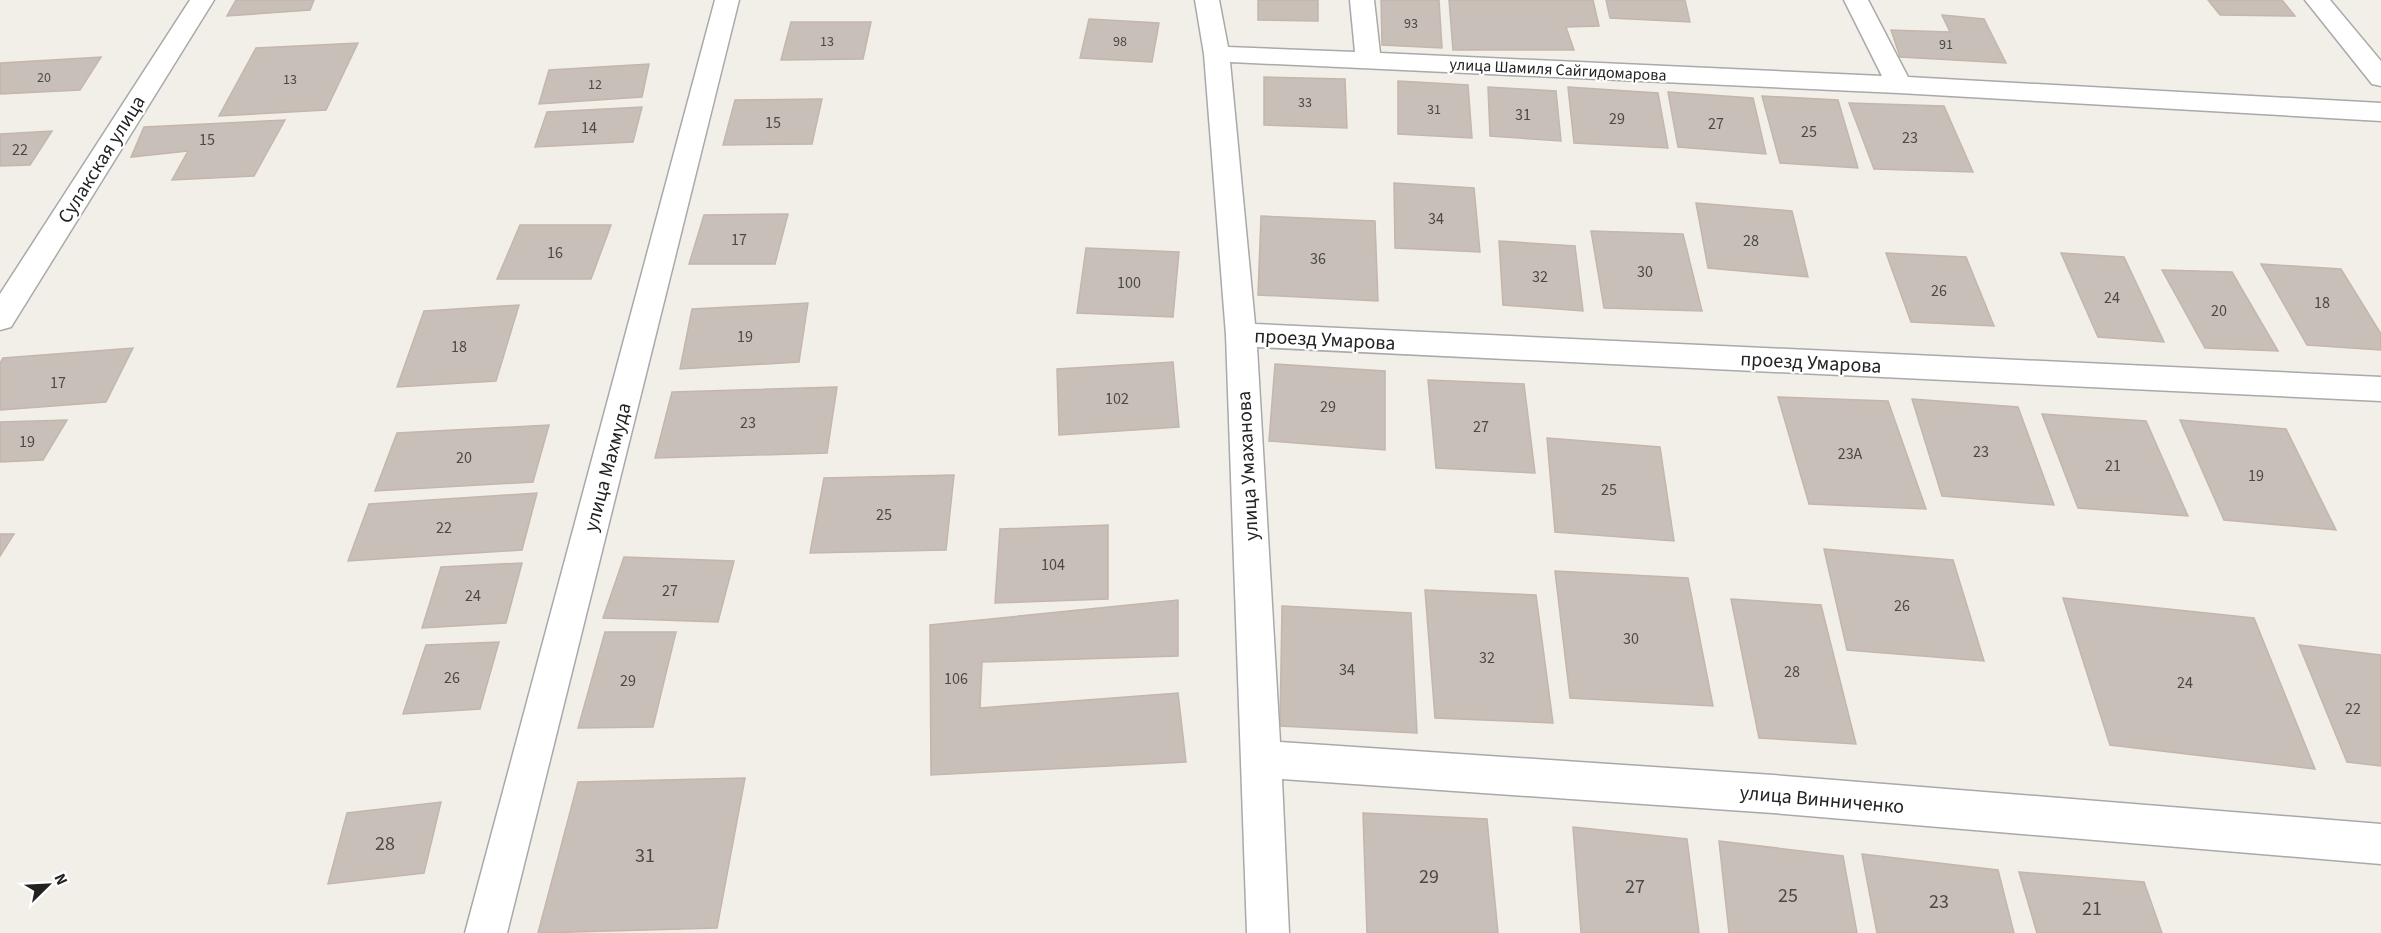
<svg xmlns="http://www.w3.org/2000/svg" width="2381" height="933" font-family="'Source Sans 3',sans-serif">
  <rect width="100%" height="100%" fill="#f2efe9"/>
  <path fill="#c7bfb8" stroke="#c4b6ab" stroke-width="1.5" d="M236,0H314L310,10L227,16Z
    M1258,0H1318V21L1258,20Z
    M1381,0H1439L1442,48L1382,45Z
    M1449,0H1593L1599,26L1566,27L1574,50H1453Z
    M1606,0H1685L1690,22L1610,18Z
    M2208,0H2282L2295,16L2220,15Z
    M1942,15L1984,19L2006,63L1900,57L1891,30L1950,32Z
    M1089,19L1159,23L1152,62L1080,58Z
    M791,22H871L863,59L781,60Z
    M358,43L326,110L219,116L256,48Z
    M101,57L80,90L0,94V63Z
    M649,64L642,97L539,104L549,70Z
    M1264,77L1345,79L1347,128L1264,125Z
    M1398,81L1468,85L1472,138L1398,134Z
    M1488,87L1556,91L1561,141L1490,136Z
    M1568,87L1658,93L1668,148L1574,143Z
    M1668,92L1753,98L1766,154L1678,147Z
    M1762,96L1838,100L1858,168L1780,163Z
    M822,99L812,144L723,145L735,100Z
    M1849,103L1944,106L1973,172L1874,169Z
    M642,107L633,142L535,147L547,112Z
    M285,120L254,176L172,180L188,151L131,157L144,127Z
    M52,131L30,165L0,166V134Z
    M1394,183L1474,188L1480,252L1395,248Z
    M1696,203L1792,211L1808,277L1708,268Z
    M788,214L775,264H689L704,215Z
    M1261,216L1375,221L1378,301L1258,295Z
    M520,225H611L591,279H497Z
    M1591,231L1683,234L1702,311L1604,308Z
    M1499,241L1575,246L1583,311L1503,305Z
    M1086,248L1179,252L1173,317L1077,313Z
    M1886,253L1966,257L1994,326L1911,322Z
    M2061,253L2124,257L2164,342L2098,337Z
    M2261,264L2341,269L2381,334V350L2307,345Z
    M2162,270L2232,272L2278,351L2205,348Z
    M808,303L799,362L680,369L692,309Z
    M519,305L496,381L397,387L424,311Z
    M133,348L106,402L0,410V363L3,358Z
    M1173,362L1179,427L1059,435L1057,369Z
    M1275,364L1385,371V450L1269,441Z
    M1428,380L1524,384L1535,473L1436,468Z
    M837,387L827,453L655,458L672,392Z
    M1778,397L1888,401L1926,509L1809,504Z
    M1912,399L2018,407L2054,505L1942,496Z
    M2042,414L2146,421L2188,516L2078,508Z
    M67,420L43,460L0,462V422Z
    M2180,420L2286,429L2336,530L2224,520Z
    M549,425L533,482L375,491L397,433Z
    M1547,438L1660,447L1674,541L1555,532Z
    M954,475L946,550L810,553L824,478Z
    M537,493L522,550L348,561L369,504Z
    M1108,525V599L995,603L1000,529Z
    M0,534H14L0,556Z
    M1824,549L1953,560L1984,661L1847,650Z
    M624,557L734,561L718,622L603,618Z
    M522,563L506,623L422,628L441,567Z
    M1555,571L1688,578L1713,706L1570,698Z
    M1425,590L1536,595L1553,723L1435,718Z
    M2063,598L2254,618L2315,769L2110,745Z
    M1731,599L1821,605L1856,744L1759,738Z
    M1178,600V656L982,662L980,708L1178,693L1186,762L931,775L930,625Z
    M1282,606L1411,613L1417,733L1280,726Z
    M605,632H676L653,727L578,728Z
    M499,642L480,709L403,714L426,645Z
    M2299,645L2381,655V766L2347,762Z
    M745,778L717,928L538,933L578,782Z
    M441,802L424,873L328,884L347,813Z
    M1363,813L1487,819L1498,933H1367Z
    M1573,827L1687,839L1699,933H1581Z
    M1719,841L1843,856L1857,933H1729Z
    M1862,854L1998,870L2014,933H1877Z
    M2019,872L2144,882L2162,933H2037Z"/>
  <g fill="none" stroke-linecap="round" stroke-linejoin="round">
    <defs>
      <path id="street" d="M190,0H214L11,327L0,330V294Z
        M715,0H739L507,933H465Z
        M1195,0H1219L1228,47L1355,52L1350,0H1374L1380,53L1882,76L1844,0H1868L1908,77L2381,103V121L1899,93L1230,62L1255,324L2381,377V401L1257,347L1280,742L1773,775L2381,824V864L1773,813L1282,779L1289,933H1247L1226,335L1204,54Z
        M2305,0H2330L2381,61V86L2372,84Z"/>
    </defs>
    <use href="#street" stroke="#a9a9a9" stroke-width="3"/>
    <use href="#street" fill="#fff" fill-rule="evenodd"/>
  </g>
  <g text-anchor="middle" stroke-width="4.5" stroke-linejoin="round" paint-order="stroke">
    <g font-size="14" fill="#4b4948">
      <text x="1411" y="28">93</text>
      <text x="827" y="46">13</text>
      <text x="1120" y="46">98</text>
      <text x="1946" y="49">91</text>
      <text x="44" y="82">20</text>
      <text x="290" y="84">13</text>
      <text x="595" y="89">12</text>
      <text x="1305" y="107">33</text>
      <text x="1434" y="114">31</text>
    </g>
    <g font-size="16" fill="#222" stroke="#fff">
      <text transform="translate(1558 69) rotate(3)" y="6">улица Шамиля Сайгидомарова</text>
    </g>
    <g font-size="16" fill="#4b4948">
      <text x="1523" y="120">31</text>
      <text x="1617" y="124">29</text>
      <text x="773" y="128">15</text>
      <text x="1716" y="129">27</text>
      <text x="589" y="133">14</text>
      <text x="1809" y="137">25</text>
      <text x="1910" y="143">23</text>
      <text x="207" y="145">15</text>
      <text x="20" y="155">22</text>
      <text x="1436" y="224">34</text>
      <text x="739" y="245">17</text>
      <text x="1751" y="246">28</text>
      <text x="555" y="258">16</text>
      <text x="1318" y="264">36</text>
      <text x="1645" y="277">30</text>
      <text x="1540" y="282">32</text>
      <text x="1129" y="288">100</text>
      <text x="1939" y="296">26</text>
      <text x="2112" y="303">24</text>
      <text x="2322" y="308">18</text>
      <text x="2219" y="316">20</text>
      <text x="745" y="342">19</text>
      <text x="459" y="352">18</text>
      <text x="58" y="388">17</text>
      <text x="1117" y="404">102</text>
      <text x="1328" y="412">29</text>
      <text x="748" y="428">23</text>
      <text x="1481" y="432">27</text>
      <text x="27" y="447">19</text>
      <text x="1981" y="457">23</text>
      <text x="1850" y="459">23А</text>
      <text x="464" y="463">20</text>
      <text x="2113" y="471">21</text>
      <text x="2256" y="481">19</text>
      <text x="1609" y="495">25</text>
      <text x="884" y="520">25</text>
      <text x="444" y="533">22</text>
      <text x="1053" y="570">104</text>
      <text x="670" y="596">27</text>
      <text x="473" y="601">24</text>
      <text x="1902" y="611">26</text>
      <text x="1631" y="644">30</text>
      <text x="1487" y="663">32</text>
      <text x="1347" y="675">34</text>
      <text x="1792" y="677">28</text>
      <text x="452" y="683">26</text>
      <text x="956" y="684">106</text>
      <text x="628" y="686">29</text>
      <text x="2185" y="688">24</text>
      <text x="2353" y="714">22</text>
    </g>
    <g font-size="20" fill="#222" stroke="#fff">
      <text transform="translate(101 159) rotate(-58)" y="7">Сулакская улица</text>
      <text transform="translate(1325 339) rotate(3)" y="7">проезд Умарова</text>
      <text transform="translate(1811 362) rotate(3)" y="7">проезд Умарова</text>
      <text transform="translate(1247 466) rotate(-93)" y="7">улица Умаханова</text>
      <text transform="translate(607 467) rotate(-75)" y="7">улица Махмуда</text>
      <text transform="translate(1822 799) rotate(5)" y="7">улица Винниченко</text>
    </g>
    <g font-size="20" fill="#4b4948">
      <text x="385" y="850">28</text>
      <text x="645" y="862">31</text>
      <text x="1429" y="883">29</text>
      <text x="1635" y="893">27</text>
      <text x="1788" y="902">25</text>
      <text x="1939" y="908">23</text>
      <text x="2092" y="915">21</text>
    </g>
  </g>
  <g transform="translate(48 885) rotate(66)" stroke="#ffffff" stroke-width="4.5" paint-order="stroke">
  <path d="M0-4.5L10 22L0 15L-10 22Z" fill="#222222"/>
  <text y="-9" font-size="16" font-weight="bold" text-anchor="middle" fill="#222222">N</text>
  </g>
</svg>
